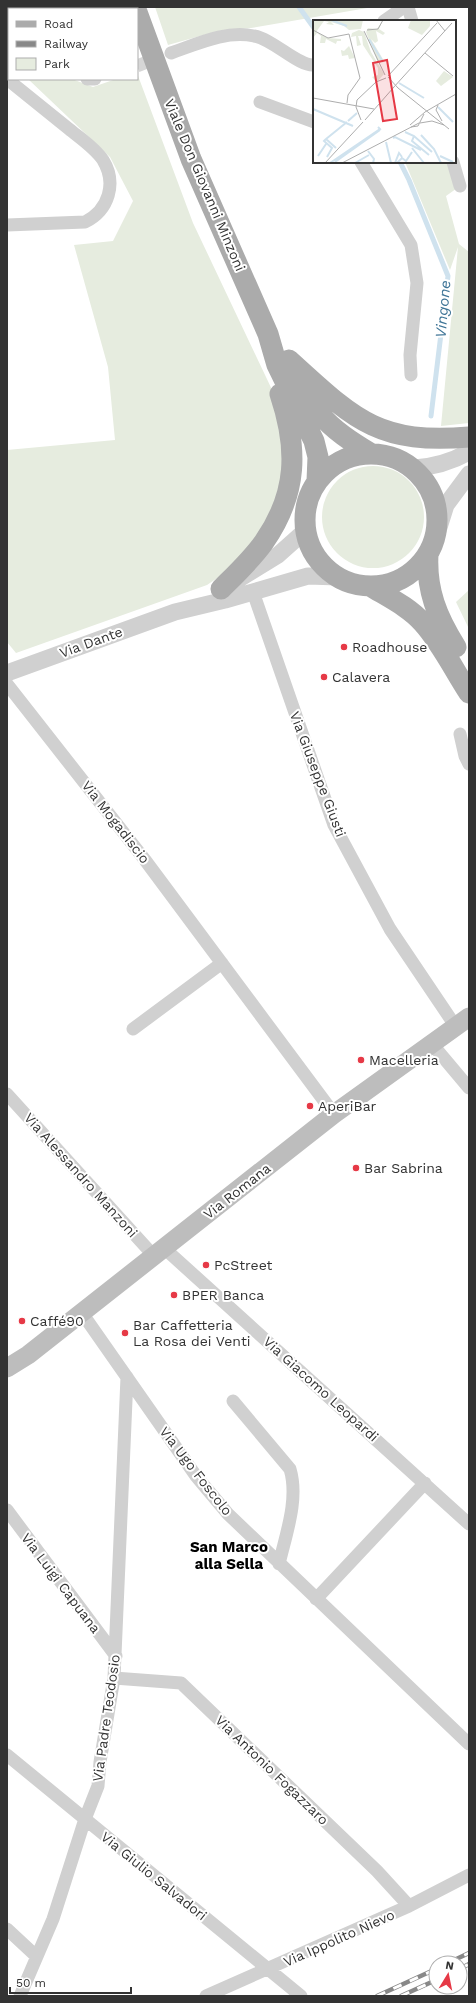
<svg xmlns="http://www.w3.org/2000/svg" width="476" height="2003" font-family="'Work Sans',sans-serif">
  <rect width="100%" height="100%" fill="#fff"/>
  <path fill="#e6ecdf" d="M25,7H113L114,9H26Z
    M155,7H373L251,28L218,31L168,45Z
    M137,73L193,223L275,396L285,466L269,523L232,568L207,585L16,653L7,642V450L115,440L108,367L74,245L113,241L133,201L110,157L28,79H72L93,87L116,79H137Z
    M405,162H452L460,186L446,196L459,244L469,252V423L441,426L458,247L450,270Z
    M322 517a51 51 0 1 1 102 0a51 51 0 1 1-102 0Z
    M469,590V629L456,602Z"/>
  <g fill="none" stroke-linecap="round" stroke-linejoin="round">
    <path stroke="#cfe2ee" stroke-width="5" d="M299,7L314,28
      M400,162L409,180L448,276L431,416"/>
    <path stroke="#d6d6d6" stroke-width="13" stroke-dasharray="13 6" stroke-linecap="butt" d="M137,66L160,57"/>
    <path stroke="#d0d0d0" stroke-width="13" d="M8,7L9,12
      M408,7L412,21
      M384,21L404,7
      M171,53C197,44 226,30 254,36C273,39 299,67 314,65
      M7,54H9
      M7,79C28,96 48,112 69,129C80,138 95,148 103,160C117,183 109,210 85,222L7,225
      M87,79H95
      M260,102L314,122
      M361,162L411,245L417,283L410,355L411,375
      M453,162L460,186
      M253,592L334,825L390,929L456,1027
      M7,684L145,860L334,1114
      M460,734L465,756L469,764
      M133,1029L222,963
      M432,1044L469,1088
      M7,1094L154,1256
      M164,1248L469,1524
      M82,1313L196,1476L228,1514L469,1744
      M233,1401L290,1469C299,1499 286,1534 279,1564
      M7,1510L116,1656
      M316,1599L425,1483
      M114,1678L181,1683L377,1871L409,1906
      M7,1755L301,1996
      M7,1929L36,1956
      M20,1996L53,1919L85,1819L98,1786L100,1762L114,1678L127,1377
      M206,1996L409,1906L469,1875"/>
    <path stroke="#d0d0d0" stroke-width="17" d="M414,468C434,467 451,462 469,452
      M436,537L446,505L469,474
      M234,582L278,555L306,530
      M7,673L175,612L225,600L308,576L338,577"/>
    <path stroke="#bdbdbd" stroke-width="19" d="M7,1368L28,1355L334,1114L469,1017"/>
    <path stroke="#ababab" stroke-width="21" d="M137,12L191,159L268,334L277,365L314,441L318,457L317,481
      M289,360C353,418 377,445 469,437
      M301,381C307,392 313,404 320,414C333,430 352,442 370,453
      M305 520a66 66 0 1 1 132 0a66 66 0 1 1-132 0Z
      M428,554C426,590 437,617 456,647
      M370,586C388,597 409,607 423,623C441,643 454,670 469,693
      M221,589C236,574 252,559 264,542C298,493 298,448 280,394"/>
    <defs>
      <path id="rail" d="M448,1963L469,1953
        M460,1969L469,1964
        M377,1996L436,1969
        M401,1996L436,1980"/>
    </defs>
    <use href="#rail" stroke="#888" stroke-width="4.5"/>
    <use href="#rail" stroke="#fff" stroke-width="3" stroke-dasharray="9" stroke-linecap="butt"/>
  </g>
  <g fill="#e63946" stroke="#fff" stroke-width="1.5">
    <circle cx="344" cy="647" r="4"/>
    <circle cx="324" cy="677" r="4"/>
    <circle cx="361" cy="1060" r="4"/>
    <circle cx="310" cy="1106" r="4"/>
    <circle cx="356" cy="1168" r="4"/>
    <circle cx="206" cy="1265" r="4"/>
    <circle cx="174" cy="1295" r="4"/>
    <circle cx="22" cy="1321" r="4"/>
    <circle cx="125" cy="1333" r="4"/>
  </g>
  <g text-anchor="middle" stroke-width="4" stroke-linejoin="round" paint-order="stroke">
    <g font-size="14" fill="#333" stroke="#fff">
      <text transform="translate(205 185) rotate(67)" y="5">Viale Don Giovanni Minzoni</text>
      <text transform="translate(91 642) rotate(-20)" y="5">Via Dante</text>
      <text transform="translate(318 774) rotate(69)" y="5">Via Giuseppe Giusti</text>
      <text transform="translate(116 822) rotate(52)" y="5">Via Mogadiscio</text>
      <text transform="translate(81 1175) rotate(48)" y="5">Via Alessandro Manzoni</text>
      <text transform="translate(237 1191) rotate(-38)" y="5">Via Romana</text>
      <text transform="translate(321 1389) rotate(42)" y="5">Via Giacomo Leopardi</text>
      <text transform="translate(196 1471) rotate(52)" y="5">Via Ugo Foscolo</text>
      <text transform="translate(61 1583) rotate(53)" y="5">Via Luigi Capuana</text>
      <text transform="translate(106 1718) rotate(-82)" y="5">Via Padre Teodosio</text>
      <text transform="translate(272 1770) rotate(44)" y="5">Via Antonio Fogazzaro</text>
      <text transform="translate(154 1876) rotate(39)" y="5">Via Giulio Salvadori</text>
      <text transform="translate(339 1938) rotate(-24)" y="5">Via Ippolito Nievo</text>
    </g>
    <g font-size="14" fill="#333" stroke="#fff" text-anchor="start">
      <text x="352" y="652">Roadhouse</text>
      <text x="332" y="682">Calavera</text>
      <text x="369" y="1065">Macelleria</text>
      <text x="318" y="1111">AperiBar</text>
      <text x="364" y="1173">Bar Sabrina</text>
      <text x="214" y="1270">PcStreet</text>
      <text x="182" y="1300">BPER Banca</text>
      <text x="30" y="1326">Caffé90</text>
      <text x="133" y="1330">Bar Caffetteria<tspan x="133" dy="16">La Rosa dei Venti</tspan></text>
    </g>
    <g font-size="15" font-style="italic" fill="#3f7597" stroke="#fff">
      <text transform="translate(443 309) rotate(-85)" y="5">Vingone</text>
    </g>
    <g font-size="15" font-weight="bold" fill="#000" stroke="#fff">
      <text x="229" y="1552">San Marco<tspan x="229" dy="17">alla Sella</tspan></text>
    </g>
  </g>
  <g transform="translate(313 20)">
    <rect width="143" height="143" fill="#fff"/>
    <path d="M0,0H50L48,9L36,10L31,6L18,2L21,5L13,4L16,2L11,1L3,12L15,18L28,19V30L31,31L36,26L42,38L36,39L35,35L29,36L28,31V21H24L23,24L13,19L12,23H7L8,16L4,13L0,18ZM70,0L66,9L72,13L70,15L63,11L65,21L62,23L58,19L71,41L65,43L53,12L55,8L64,9ZM98,0H117V6L109,15L95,8ZM46,10L51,12L58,32L71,54L64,62L59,57L65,55V48L50,25L49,16H45L48,25L44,26L43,16L38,17L39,13ZM131,51L140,57L128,66L123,61Z" fill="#e6ecdf"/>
    <path fill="none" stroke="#cfe2ee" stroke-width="2" d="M18,0L34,6M56,19L70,42M86,63L111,78M125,87L140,102M0,89L40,106M35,101L44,93M92,112L101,116L119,132M108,115L121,129L128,143M101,116L99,121L116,135M80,118L82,117L108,130M13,119L34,102M13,119L11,121L19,128L14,137M13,119L23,128M73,122L78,143M99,128L111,143M55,131L61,139L60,143M5,136L13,124M127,136L140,142M22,142L67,110M17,143L67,109L65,107M42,143L56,135M82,143L86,133L89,137M84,143L89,138L93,141L99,132"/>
    <path fill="none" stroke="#adadad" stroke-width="1" d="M123,0L132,11M0,10L15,18L36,14M54,10L65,9L70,0M51,11L72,55M112,33L140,56M75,56L124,3M75,57L85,68L136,109M80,68L139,3M0,78L61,89M34,83L35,75L47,58L36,14M125,85L123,90L129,101M48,100L43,87L44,80L63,62L73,58M52,100L81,67M107,103L119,101L131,105M97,105L112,92L143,74M98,107L105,106L111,94M12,143L50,102M29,143L106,103"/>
    <path fill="#e63946" fill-opacity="0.15" stroke="#e63946" stroke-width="2" d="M74,40L84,99L70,101L60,43Z"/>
    <rect width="143" height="143" fill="none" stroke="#333" stroke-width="2"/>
  </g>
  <rect width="476" height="2003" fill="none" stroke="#333333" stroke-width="16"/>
  <rect x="8" y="8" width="130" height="72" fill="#ffffff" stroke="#adadad"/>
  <rect x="16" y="21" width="20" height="6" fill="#ababab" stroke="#adadad"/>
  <text x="44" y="28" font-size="12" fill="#333333">Road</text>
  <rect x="16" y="41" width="20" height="6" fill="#888888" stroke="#adadad"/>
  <text x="44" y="48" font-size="12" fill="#333333">Railway</text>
  <rect x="16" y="58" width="20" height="12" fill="#e6ecdf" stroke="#adadad"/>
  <text x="44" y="68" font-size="12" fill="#333333">Park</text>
  <g transform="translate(448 1975) rotate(10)"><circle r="19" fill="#ffffff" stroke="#adadad"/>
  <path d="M0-3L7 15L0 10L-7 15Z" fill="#e63946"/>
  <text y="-6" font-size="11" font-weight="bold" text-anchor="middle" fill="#333333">N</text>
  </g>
  <path d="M10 1987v6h121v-6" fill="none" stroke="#333333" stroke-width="2"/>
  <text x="16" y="1987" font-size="12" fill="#333333" stroke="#ffffff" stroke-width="3" paint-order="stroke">50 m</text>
</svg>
